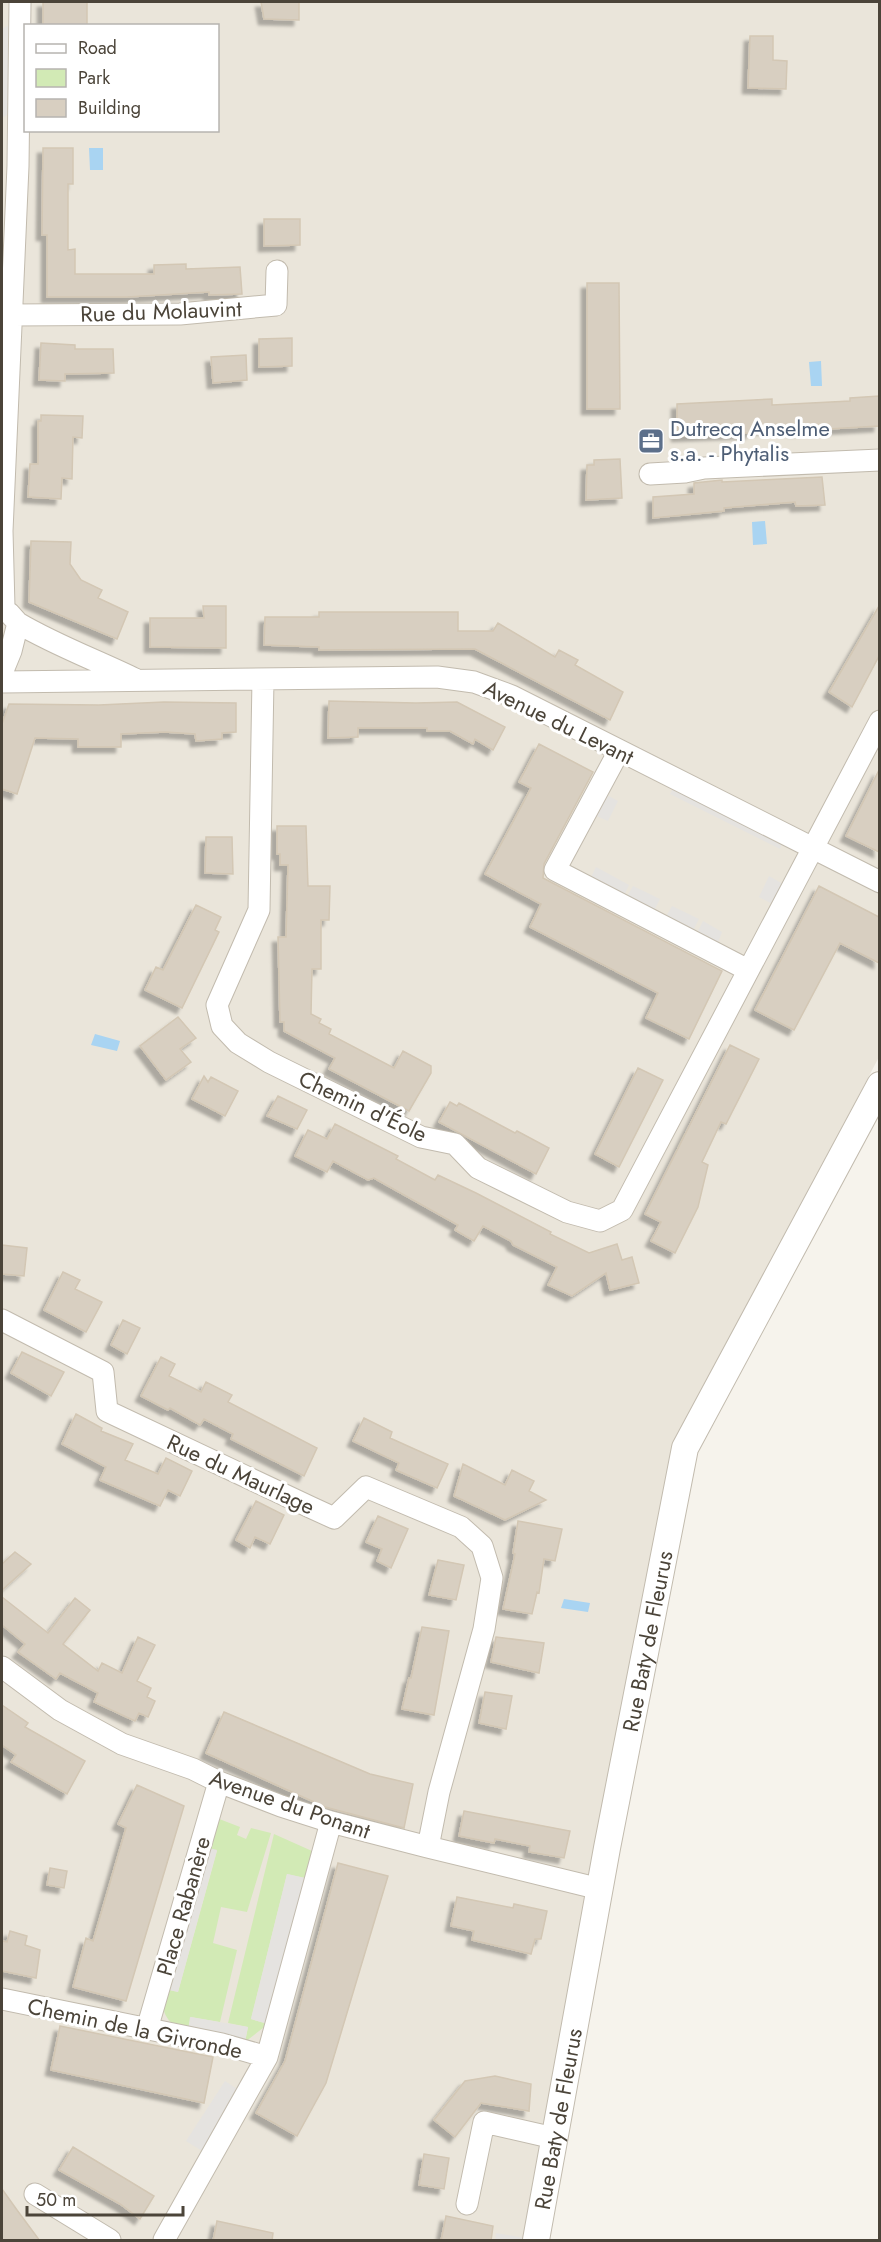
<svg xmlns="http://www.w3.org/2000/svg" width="881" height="2242" font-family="Jost,sans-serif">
  <defs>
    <filter id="shadow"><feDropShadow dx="-5.5" dy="5.5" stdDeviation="1.5" flood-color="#0004"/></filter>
  </defs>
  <rect width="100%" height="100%" fill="#f6f3ec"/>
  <path fill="#eae5da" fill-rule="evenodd" d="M2,2H879V1057L674,1445L525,2240H2ZM26,26H218V130H26Z"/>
  <path fill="#d2eab5" d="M209,1815L240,1827L237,1835L246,1839L251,1828L271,1833L247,1912L221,1907L213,1943L237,1950L220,2022L191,2017L188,2031C164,2024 162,2011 161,1988L178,1992L217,1851L201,1846Z
    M274,1834L312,1851L305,1878L287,1874L251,2019L268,2024L245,2042L248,2027L228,2023Z"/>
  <path fill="#e5e3e0" d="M16,21L13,111L2,118V29Z
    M674,787L782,843L780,849L670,794Z
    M605,794L618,801L608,821L594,815Z
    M596,867L629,885L623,898L589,881Z
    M769,876L783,884L772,904L759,897Z
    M633,886L660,899L653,913L625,900Z
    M672,906L699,919L692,933L664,920Z
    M703,921L722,932L717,945L696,935Z
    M201,1846L217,1850L178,1992L161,1988Z
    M287,1874L305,1878L268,2024L251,2019Z
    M190,2017L248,2027L245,2042L188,2031Z
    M225,2081L240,2091L202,2151L186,2141Z
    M496,2233L525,2238V2240H495Z"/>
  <path fill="#a9d4f2" d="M89,148H103V170H90Z
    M821,361L822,386H811L809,362Z
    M765,521L767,544L753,545L752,522Z
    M95,1034L120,1041L117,1051L91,1045Z
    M564,1599L590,1603L588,1612L561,1608Z"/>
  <path fill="#d8cfc1" stroke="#d3c7b4" stroke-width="1.5" filter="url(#shadow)" d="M43,2H87V26H43Z
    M261,2H299V20L264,19Z
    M750,36H773V60L787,61L786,89L748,88Z
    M43,148H73V184H68V250L75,249V274H154V265L186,264V269L240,267L242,294L209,295V292L127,297H47V235H42Z
    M264,219H300V245L264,246Z
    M587,283H619L620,409H587Z
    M292,338V366L259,367V339Z
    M41,343L75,345V349H113L114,373L65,374V381L39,380Z
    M246,355L247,380L213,383L211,357Z
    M879,396V426L794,431V426L751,430V433L677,436V404L772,399V405L850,401V398Z
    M41,415L83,416L82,438L73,437L72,479L62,478L61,499L28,497L30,464H38V421H41Z
    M620,459L622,498L586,500L587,465H594V460Z
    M822,477L825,505L796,506L795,502L724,508V511L653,518V497L694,494V483L722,480V482Z
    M31,541L71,542L70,564L81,580L102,590L98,598L128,612L117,639L29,602Z
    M203,606H226V648L150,647V618H204Z
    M879,606V656L852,707L829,692Z
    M319,612H458V631H493L498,623L555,657L559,650L578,660L575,665L623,692L610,720L475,649L319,650V647L264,645L265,617H319Z
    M329,701L416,703L457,702L505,727L493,750L475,739L473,744L450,731H427V728H358V737L328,738Z
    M164,702L236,703V732L222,733V739L196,741L195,734L165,732L121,734V747H78V739L35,738L17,794L2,789V724L9,704L99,705Z
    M539,744L593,772L544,864L543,878L722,971L689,1039L646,1018L658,993L530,927L541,904L485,874L531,788L519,782Z
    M879,770V852L846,836Z
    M277,826H306L308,886H330L329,920H321V969H312L311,1014L321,1019L319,1023L331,1029L329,1034L394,1068L403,1051L431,1066V1073L409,1111L329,1069L335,1058L284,1031V1022H280L278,937H286L288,865H280V854H277Z
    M206,837H232L233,874L205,873Z
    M819,886L879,917V963L840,943L794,1030L755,1010Z
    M196,905L221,917L215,930L219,932L182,1008L145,990L156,967L163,970Z
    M178,1017L196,1038L180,1049L191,1062L166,1080L140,1046Z
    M730,1045L759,1059L726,1124L721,1122L702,1162L708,1165L698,1207L675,1253L651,1241L661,1222L645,1214Z
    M638,1068L663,1080L619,1167L595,1154Z
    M204,1076L208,1082L211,1077L238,1091L225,1116L192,1099Z
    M278,1096L307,1110L297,1129L267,1116Z
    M450,1102L457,1106L459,1103L515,1133L517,1131L549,1148L536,1174L439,1122Z
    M335,1124L398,1156L396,1159L435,1180L438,1175L476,1193L551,1232L550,1234L589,1253L617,1244L622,1260L632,1257L639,1283L610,1290L606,1273L572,1296L548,1285L557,1267L513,1245L511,1241L483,1226L474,1241L455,1230L458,1225L374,1178L368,1180L333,1161L327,1172L295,1156L308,1130L327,1139Z
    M2,1245L27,1248L24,1276L2,1274Z
    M63,1272L80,1280L75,1289L102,1302L86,1332L44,1310Z
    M123,1320L140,1328L127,1354L111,1345Z
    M22,1352L64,1372L51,1396L11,1373Z
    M161,1357L175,1364L169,1376L201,1392L206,1382L232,1395L228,1402L317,1448L304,1476L231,1439L233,1434L204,1419L200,1425L170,1408L168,1410L141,1396Z
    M76,1414L102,1428L101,1431L133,1444L125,1460L158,1474L166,1458L192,1471L180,1496L168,1490L160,1506L100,1480L106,1467L62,1444Z
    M364,1418L392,1432L390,1438L448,1464L437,1488L396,1470L399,1463L353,1441Z
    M463,1464L505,1485L512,1470L534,1481L529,1491L546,1500L505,1520L454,1496Z
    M256,1501L284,1515L270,1544L255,1537L250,1548L236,1540Z
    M378,1516L408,1529L391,1568L377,1561L382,1549L366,1542Z
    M518,1521L562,1529L555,1561L544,1559L539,1593L537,1592L532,1614L503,1609L515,1554L513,1553Z
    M15,1552L31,1564L2,1590V1564Z
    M438,1560L464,1565L456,1600L429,1595Z
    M2,1597L48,1633L75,1598L90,1610L63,1644L98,1671L102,1663L122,1673L138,1637L155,1645L137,1681L151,1688L147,1697L155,1701L148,1717L139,1713L135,1721L94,1702L98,1693L60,1673L56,1679L18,1652L25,1644L2,1625Z
    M422,1627L449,1631L434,1715L402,1709L409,1678H411Z
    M496,1637L544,1643L539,1673L491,1662Z
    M485,1692L512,1696L506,1729L479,1723Z
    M2,1705L28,1723L25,1727L85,1761L67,1794L11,1762L16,1755L2,1745Z
    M224,1712L370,1774L413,1784L404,1828L325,1807L206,1753Z
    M137,1785L184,1806L126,2001L73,1987L86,1938L93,1941L126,1828L118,1824Z
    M464,1811L570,1831L564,1858L529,1852L530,1846L495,1839L494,1843L459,1836Z
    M338,1863L388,1876L326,2083L297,2136L256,2113L285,2061Z
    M50,1868L67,1871L64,1888L47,1885Z
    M457,1897L513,1908L514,1904L547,1911L541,1939H535L531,1954L472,1940L474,1931L451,1926Z
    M10,1931L27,1936L25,1945L40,1950L36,1978L2,1971V1941L7,1942Z
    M60,2026L213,2057L204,2103L51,2070Z
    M495,2076L531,2084L529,2111L481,2103L455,2137L434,2120L465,2081Z
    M73,2147L154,2196L140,2219L120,2204L59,2170Z
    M424,2154L449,2158L444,2189L419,2185Z
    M2,2189L17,2210L40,2241H2Z
    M446,2216L493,2226L491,2241H441Z
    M217,2221L273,2233L272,2241H213Z"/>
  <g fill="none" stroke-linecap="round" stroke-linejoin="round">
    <defs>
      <path id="minor" d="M12,315L180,314L276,305L277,271
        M650,474L685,472L704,468L880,460
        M4,607L2,531L18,166L20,2
        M18,623C55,645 96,660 135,679
        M2,673L11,651L18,623L9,613
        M263,679L259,910L217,1005L222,1026L238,1043L269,1062L421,1137L455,1144L478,1168L567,1212L600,1221L622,1210L880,721
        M2,682L437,677L474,682L512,696L880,882
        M619,751L555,870L748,970
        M2,1320L103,1372L107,1411L310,1507L334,1518L366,1487L461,1527L482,1546L492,1578L484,1629L439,1792L428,1847
        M2,1667L60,1710L122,1744L193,1769L219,1782L281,1806L331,1822L428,1847L600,1889
        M2,1999L222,2044L267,2057
        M147,2029L219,1782
        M35,2194L110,2240
        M467,2204L484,2122L554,2138
        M164,2240L267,2057L331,1822"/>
      <g id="tertiary">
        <path id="s1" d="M536,2240L607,1848L685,1448L880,1085"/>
      </g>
    </defs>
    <use href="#minor" stroke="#c2bbae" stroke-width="23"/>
    <use href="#tertiary" stroke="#c2bbae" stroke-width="28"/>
    <use href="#minor" stroke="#fff" stroke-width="21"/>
    <use href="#tertiary" stroke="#fff" stroke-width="26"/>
  </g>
  <defs>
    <symbol id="office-square" viewBox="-11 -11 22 22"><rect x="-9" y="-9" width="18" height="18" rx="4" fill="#5c6f8a" stroke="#fff"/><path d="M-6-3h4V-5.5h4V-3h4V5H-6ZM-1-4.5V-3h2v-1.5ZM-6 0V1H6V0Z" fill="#fff"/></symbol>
  </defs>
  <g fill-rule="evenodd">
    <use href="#office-square" x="636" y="426" width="30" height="30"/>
  </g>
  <g text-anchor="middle" stroke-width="6" stroke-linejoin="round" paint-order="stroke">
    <g font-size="22" fill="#4b4439" stroke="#fff">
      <text transform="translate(161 311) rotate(-2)" y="8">Rue du Molauvint</text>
      <text transform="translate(559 722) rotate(26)" y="8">Avenue du Levant</text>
      <text transform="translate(363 1106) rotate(25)" y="8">Chemin d'Éole</text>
      <text transform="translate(241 1474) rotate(25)" y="8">Rue du Maurlage</text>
      <text dy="8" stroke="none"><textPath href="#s1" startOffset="609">Rue Baty de Fleurus</textPath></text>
      <text transform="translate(290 1804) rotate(19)" y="8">Avenue du Ponant</text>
      <text transform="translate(183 1906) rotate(-74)" y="8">Place Rabanère</text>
      <text transform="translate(135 2028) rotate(12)" y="8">Chemin de la Givronde</text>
      <text dy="8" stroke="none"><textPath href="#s1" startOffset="123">Rue Baty de Fleurus</textPath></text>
    </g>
    <g font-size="22" fill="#4e5e75" stroke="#fff" text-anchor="start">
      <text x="670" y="436">Dutrecq Anselme<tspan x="670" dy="25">s.a. - Phytalis</tspan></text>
    </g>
  </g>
  <rect width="881" height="2242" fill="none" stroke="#4b4439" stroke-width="6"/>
  <rect x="24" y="24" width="195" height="108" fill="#ffffff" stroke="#b7b4b0" stroke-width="1.5"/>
  <rect x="36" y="44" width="30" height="9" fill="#ffffff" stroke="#b7b4b0" stroke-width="1.5"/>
  <text x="78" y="54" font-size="18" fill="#4b4439">Road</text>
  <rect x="36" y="69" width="30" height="18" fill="#d2eab5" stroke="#b7b4b0" stroke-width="1.5"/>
  <text x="78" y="84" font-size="18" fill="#4b4439">Park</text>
  <rect x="36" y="99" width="30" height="18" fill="#d8cfc1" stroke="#b7b4b0" stroke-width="1.5"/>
  <text x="78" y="114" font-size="18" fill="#4b4439">Building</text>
  <path d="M27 2206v9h156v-9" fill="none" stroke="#4b4439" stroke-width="3"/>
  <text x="36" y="2206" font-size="18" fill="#4b4439" stroke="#ffffff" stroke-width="4.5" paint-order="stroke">50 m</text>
</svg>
